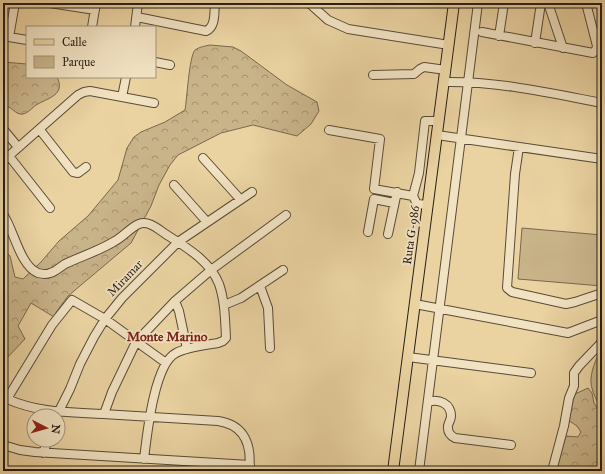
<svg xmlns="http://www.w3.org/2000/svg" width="605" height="474" font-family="'IM FELL Great Primer',serif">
  <defs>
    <pattern id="forest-crowns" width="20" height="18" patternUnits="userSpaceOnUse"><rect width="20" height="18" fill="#c9b389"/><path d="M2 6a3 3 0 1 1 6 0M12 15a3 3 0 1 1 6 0" fill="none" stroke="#a3916f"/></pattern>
  </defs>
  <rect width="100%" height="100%" fill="#ead2a1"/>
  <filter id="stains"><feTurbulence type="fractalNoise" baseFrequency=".005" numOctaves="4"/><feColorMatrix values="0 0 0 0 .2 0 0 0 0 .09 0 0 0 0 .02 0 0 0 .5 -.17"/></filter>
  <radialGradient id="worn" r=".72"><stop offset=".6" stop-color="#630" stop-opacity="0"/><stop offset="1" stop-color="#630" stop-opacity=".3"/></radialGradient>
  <path fill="url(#forest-crowns)" stroke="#786850" d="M210,45L233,47L241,51L287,85L317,102L319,111L311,124L297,136L253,125L221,133L178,155L170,165L159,185L151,206L131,243L68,296L57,311L54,317L31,303L18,326L25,339L5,360L3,367V249L10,256L15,277L23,279L41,262L59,241L88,216L118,180L127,148L134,137L141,132L165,122L185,110C187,99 189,57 195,50C199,47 205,46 210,45Z
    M3,62L27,64V77H57C66,95 48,98 36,105C32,108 28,113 23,114C17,115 14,110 9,107L3,109Z
    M588,388L592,393L594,403L602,415V471H555L566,436L578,437L581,432L577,426L568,420L573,395Z"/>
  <path fill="#c9b389" stroke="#786850" d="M522,228L602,235V286L518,279Z
    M602,350V409C597,402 592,392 591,383C590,374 596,356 602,350Z"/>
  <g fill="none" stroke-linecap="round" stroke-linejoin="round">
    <defs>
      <path id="minor" d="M50,3L95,10
        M309,3L328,20L348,29L449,45
        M548,3L563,48
        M137,17L206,31C216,27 214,12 215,3
        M92,27L96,3
        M135,27L138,3
        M482,32L593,53L596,50L597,46L586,3
        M3,36L27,40
        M499,36L504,3
        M9,37L15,3
        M535,43L541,3
        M155,62L170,65
        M373,75L414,74L420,69L424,67L446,70
        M444,82C498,81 550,93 602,103
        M122,97L126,77
        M3,129L18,147
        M40,130L73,172L78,173L86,167
        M329,130L380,139L374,189L413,196L417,204L428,205
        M437,135L602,159
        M519,147L515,174L507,288L512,292L566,304L575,302L602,293
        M9,156L50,208
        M203,158L240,199
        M3,161L78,95L84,92L90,91L154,103
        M174,185L207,222
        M413,196L419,173L425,121H439
        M3,214C14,230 20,266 38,273C42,274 46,275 50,273C55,272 60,267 65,264C82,256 99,251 115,241C123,237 131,227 139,224C149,220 159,230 167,235C186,247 210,261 219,284C225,301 225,320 226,338L223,341L218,343C206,345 187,347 176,353C154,364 147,435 144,459
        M368,232L374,199L394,203
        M388,234L397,192
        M260,286L268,308L270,348
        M175,301L179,311L187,349
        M415,304L568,333L602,320
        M224,305L241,298L283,270
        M408,357L531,373
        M166,363L105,319L72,300L52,325L7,399C39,413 68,412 103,414C141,416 180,419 218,421C246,425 252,447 249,471
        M428,402C439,398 451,404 451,416C451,421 447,424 448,428C448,433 451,436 455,438L511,445
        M104,414L112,392L136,342L175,301L211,270L286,215
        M57,415L70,389L80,364L94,337L105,319L122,298L178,242L252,192
        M3,445L20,450L35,452L250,465
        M43,453L48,440
        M419,471L478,3
        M552,471L564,426L569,398L574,386V373L579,366L602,342"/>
      <path id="major" d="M393,471L454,3"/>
    </defs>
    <use href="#minor" stroke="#584b39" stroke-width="10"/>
    <use href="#major" stroke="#281e16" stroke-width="12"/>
    <use href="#minor" stroke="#f1e2c2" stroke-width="8"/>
    <use href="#major" stroke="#ead2a1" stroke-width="10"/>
  </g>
  <g text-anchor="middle" stroke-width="3.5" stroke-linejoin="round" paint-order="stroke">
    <g font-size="12" fill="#281e16" stroke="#f1e2c2">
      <text transform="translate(411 235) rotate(-82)" y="4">Ruta G-986</text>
      <text transform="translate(125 278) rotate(-46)" y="4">Miramar</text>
    </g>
    <g font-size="13" font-weight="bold" fill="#7a1f14" stroke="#f1e2c2">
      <text x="167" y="341">Monte Marino</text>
    </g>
  </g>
  <rect width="605" height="474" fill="none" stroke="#ead2a1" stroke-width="16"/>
  <rect x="4" y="4" width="597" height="466" fill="none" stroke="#281e16" stroke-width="2"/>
  <rect x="8" y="8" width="589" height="458" fill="none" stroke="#281e16"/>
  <rect x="26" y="26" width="130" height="52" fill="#f1e2c2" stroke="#a1947d"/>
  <rect x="34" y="39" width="20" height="6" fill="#ead2a1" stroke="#a1947d"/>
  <text x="62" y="46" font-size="12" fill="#281e16">Calle</text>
  <rect x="34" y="56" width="20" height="12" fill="#c9b389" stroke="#a1947d"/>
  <text x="62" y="66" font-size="12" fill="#281e16">Parque</text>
  <g transform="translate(46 428) rotate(96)"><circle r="19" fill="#f1e2c2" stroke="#a1947d"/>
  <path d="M0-3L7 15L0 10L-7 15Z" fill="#8f2418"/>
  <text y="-6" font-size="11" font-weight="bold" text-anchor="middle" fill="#281e16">N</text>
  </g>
  <rect width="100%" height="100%" filter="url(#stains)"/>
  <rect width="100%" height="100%" fill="url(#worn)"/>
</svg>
